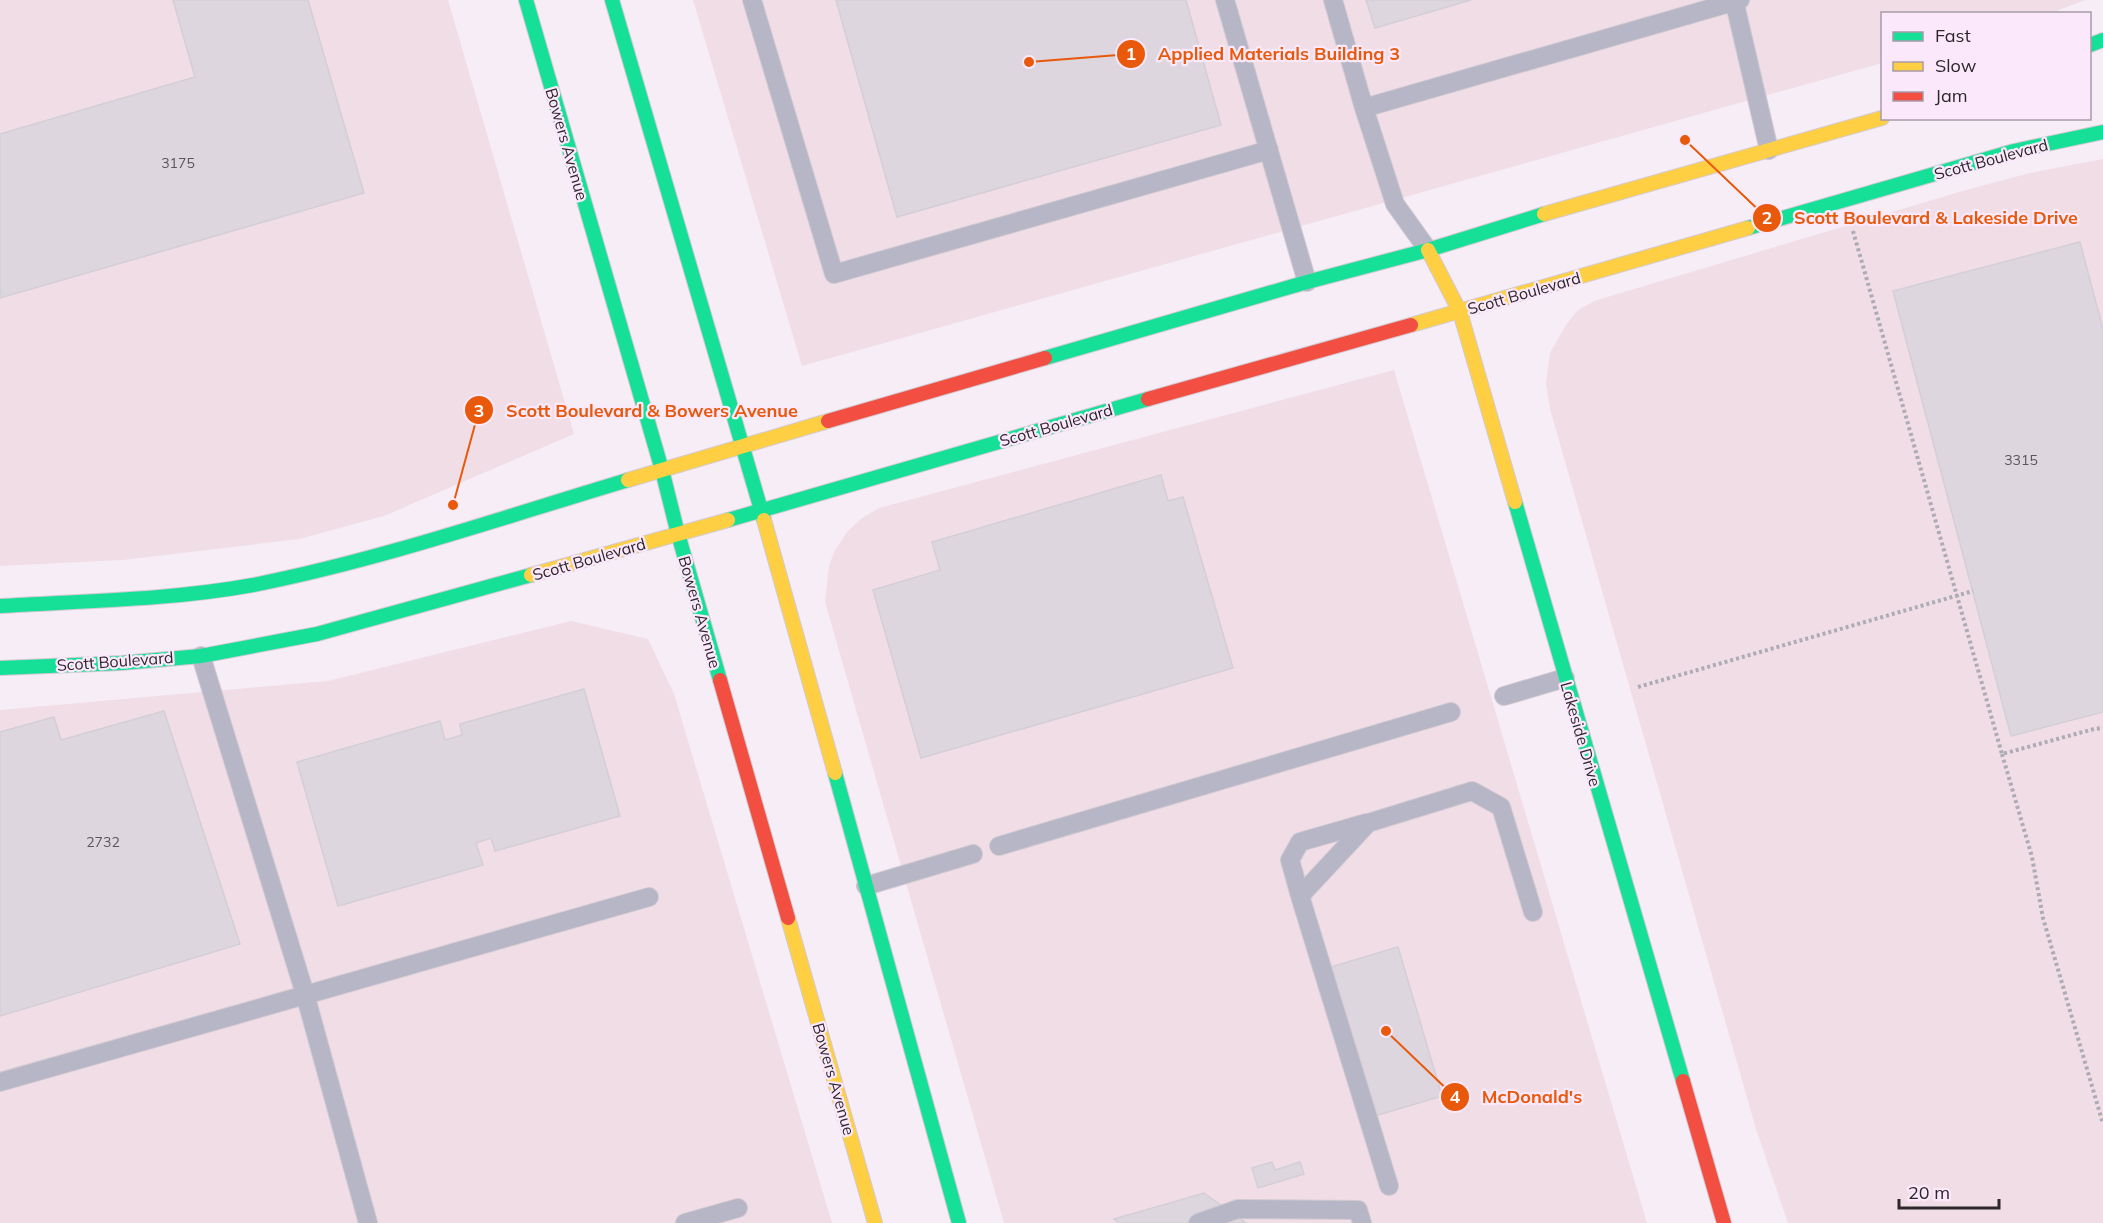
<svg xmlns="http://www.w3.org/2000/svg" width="2103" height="1223" font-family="Mulish,sans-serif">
  <rect width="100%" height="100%" fill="#f7edf7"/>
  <path fill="#f0dde5" d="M0,0H448L574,434L384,516L299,539L123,560L0,566Z
    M693,0H2085L2051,13L1882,14V63L802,366Z
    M2103,159V1223H1788L1756,1129L1550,409L1546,383L1550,353L1566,325L1577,311L1594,301L1966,190L2030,173Z
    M1394,370L1647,1223H1004L825,602L829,566L834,552L847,532L862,518L879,508Z
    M571,621L648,639L674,694L832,1223H0V710L328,681Z"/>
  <path fill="#ddd6df" stroke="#d4ced6" stroke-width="1.5" d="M173,0H308L364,193L0,298V134L195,77Z
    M836,0H1186L1221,125L897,217Z
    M1366,0H1471L1375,28Z
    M2080,242L2103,329V712L2011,736L1893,291Z
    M1161,475L1168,501L1183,497L1233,668L921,758L873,590L940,570L932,542Z
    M584,689L620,816L495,851L491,838L476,843L483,865L338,906L297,762L440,721L445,740L462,735L460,724Z
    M164,711L240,944L0,1016V732L54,717L61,740Z
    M1398,947L1442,1096L1375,1116L1331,967Z
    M1272,1162L1275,1170L1300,1162L1304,1174L1258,1188L1252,1168Z
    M1204,1193L1246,1223H1119L1114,1219Z"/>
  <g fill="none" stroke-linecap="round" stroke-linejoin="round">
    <defs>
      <path id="lane" d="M752,0L834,274L1269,150
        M1225,0L1307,282
        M1333,0L1364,108L1395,204L1428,250
        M1734,0L1769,150
        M1364,108L1740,0
        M201,656L305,994L368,1223
        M1504,696L1565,678
        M999,846L1451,712
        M866,886L973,854
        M1300,896L1290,860L1300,842L1366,823
        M0,1082L649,897
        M1389,1186L1300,896L1368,823L1472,791L1501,807L1533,912
        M685,1223L738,1208
        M1198,1223L1238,1209L1358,1210L1362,1223"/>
      <path id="fast" d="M526,0L662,470L678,534L720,680
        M612,0L764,520
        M2090,45L2103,40
        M1748,228L2014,151L2103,132
        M1045,358L1307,282L1428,250L1544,214
        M1515,502L1683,1081
        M728,520L1148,399
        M0,606C83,601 171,600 253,585C380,560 504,517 628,480
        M0,668L122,663L201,656L317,634L531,575
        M835,773L959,1223"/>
      <path id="slow" d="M1544,214L1882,118
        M1428,250L1460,312L1515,502
        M1411,325L1748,228
        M628,480L828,421
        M764,520L835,773
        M531,575L728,520
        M788,918L875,1223"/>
      <path id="jam" d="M1148,399L1411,325
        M828,421L1045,358
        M720,680L788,918
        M1683,1081L1724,1223"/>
    </defs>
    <use href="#lane" stroke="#d2cad2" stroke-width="20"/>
    <use href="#fast" stroke="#d2cad2" stroke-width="16"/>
    <use href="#slow" stroke="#d2cad2" stroke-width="16"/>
    <use href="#jam" stroke="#d2cad2" stroke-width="16"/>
    <path stroke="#adabb6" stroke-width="4" stroke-dasharray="3 3" stroke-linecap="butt" d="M1853,231L2002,754L2094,729L2103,728
      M1638,687L1973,591
      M2002,754L2032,857L2043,918L2103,1124"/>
    <use href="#lane" stroke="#b7b6c7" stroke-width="18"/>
    <use href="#fast" stroke="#16e098" stroke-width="14"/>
    <use href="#slow" stroke="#ffcf43" stroke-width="14"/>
    <use href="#jam" stroke="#f24e42" stroke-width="14"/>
  </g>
  <g text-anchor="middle" stroke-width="4.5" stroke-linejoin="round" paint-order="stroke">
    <g font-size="14" fill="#5c555c">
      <text x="178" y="168">3175</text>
      <text x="2021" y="465">3315</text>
      <text x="103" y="847">2732</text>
    </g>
    <g font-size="16" fill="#2d262d" stroke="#fbe9fb">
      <text transform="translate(567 144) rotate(74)" y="6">Bowers Avenue</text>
      <text transform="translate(1991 159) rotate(-15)" y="6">Scott Boulevard</text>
      <text transform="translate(1524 293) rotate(-16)" y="6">Scott Boulevard</text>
      <text transform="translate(1056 425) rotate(-16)" y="6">Scott Boulevard</text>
      <text transform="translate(589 559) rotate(-16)" y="6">Scott Boulevard</text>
      <text transform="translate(700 612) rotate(74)" y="6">Bowers Avenue</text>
      <text transform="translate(115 661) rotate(-4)" y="6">Scott Boulevard</text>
      <text transform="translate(1581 734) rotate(74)" y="6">Lakeside Drive</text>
      <text transform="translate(834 1079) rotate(74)" y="6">Bowers Avenue</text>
    </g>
  </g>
  <path fill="none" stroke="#e8590c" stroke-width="2" d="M1029 62L1131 54M1685 140L1767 218M453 505L479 410M1386 1031L1455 1097"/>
  <g fill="#e8590c" stroke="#fbe9fb" stroke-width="2">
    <circle cx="1029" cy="62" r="6"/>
    <circle cx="1685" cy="140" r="6"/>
    <circle cx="453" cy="505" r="6"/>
    <circle cx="1386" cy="1031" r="6"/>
    <circle cx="1131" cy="54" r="15"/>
    <circle cx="1767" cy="218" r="15"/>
    <circle cx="479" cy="410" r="15"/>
    <circle cx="1455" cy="1097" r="15"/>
  </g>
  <g font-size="18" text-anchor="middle" font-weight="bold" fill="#fff">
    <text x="1131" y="60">1</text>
    <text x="1767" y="224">2</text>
    <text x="479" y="417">3</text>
    <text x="1455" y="1103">4</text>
  </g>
  <g font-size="18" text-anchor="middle" font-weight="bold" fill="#e8590c" stroke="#fbe9fb" stroke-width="4.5" stroke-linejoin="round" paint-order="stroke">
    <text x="1279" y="60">Applied Materials Building 3</text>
    <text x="1936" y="224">Scott Boulevard &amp; Lakeside Drive</text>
    <text x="652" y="417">Scott Boulevard &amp; Bowers Avenue</text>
    <text x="1532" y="1103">McDonald's</text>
  </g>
  <rect x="1881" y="12" width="210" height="108" fill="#fbe9fb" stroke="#a99ba9" stroke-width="1.5"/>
  <rect x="1893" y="32" width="30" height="9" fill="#16e098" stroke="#a99ba9" stroke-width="1.5"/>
  <text x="1935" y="42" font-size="18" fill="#2d262d">Fast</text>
  <rect x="1893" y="62" width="30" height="9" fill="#ffcf43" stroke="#a99ba9" stroke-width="1.5"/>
  <text x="1935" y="72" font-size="18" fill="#2d262d">Slow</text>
  <rect x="1893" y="92" width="30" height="9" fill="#f24e42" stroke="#a99ba9" stroke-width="1.5"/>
  <text x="1935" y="102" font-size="18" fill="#2d262d">Jam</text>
  <path d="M1899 1199v9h100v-9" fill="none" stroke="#2d262d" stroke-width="3"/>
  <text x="1908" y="1199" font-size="18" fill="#2d262d" stroke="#fbe9fb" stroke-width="4.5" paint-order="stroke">20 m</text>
</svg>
